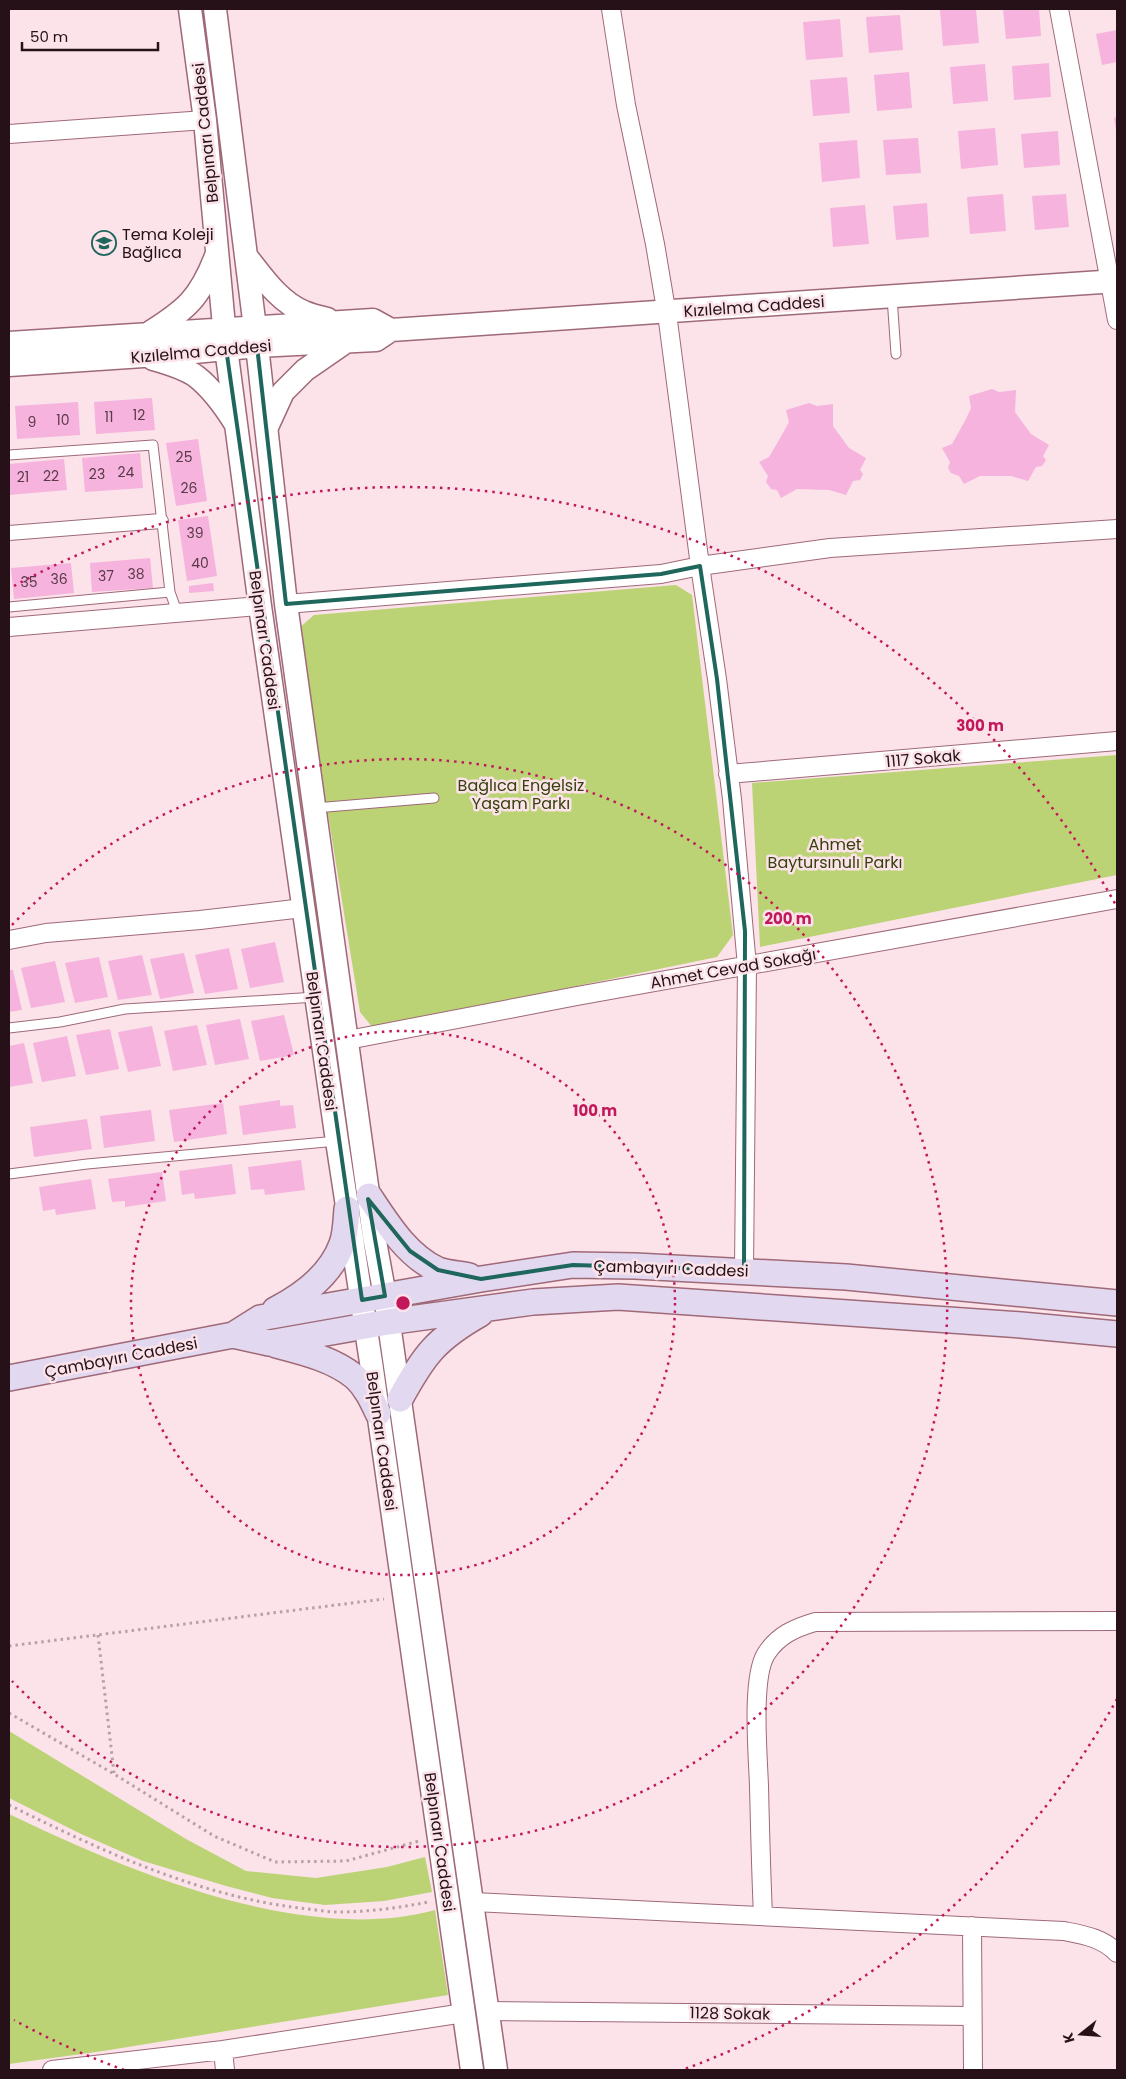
<svg xmlns="http://www.w3.org/2000/svg" width="1126" height="2079" font-family="Poppins,sans-serif">
  <rect width="100%" height="100%" fill="#fbe3e9"/>
  <path fill="#bbd375" d="M676,585L692,595L733,935L717,957L373,1028L360,1012L298,629L314,615Z
    M1117,755V875L760,947L752,783Z
    M9,1731L186,1839L246,1871L316,1878L387,1867L425,1857L432,1892L384,1901L325,1905L272,1898L226,1886L143,1861L81,1834L9,1798Z
    M9,1814C127,1871 304,1946 435,1910L448,1995L103,2051L9,2064Z"/>
  <path fill="#f6b3dd" d="M976,9L979,43L943,46L940,10Z
    M1003,9H1039L1041,36L1006,39Z
    M900,15L903,50L869,53L866,17Z
    M840,19L843,57L806,60L803,22Z
    M1117,30V62L1102,65L1096,34Z
    M1049,63L1051,97L1014,100L1012,66Z
    M985,64L988,101L953,104L950,67Z
    M909,72L912,108L877,111L874,75Z
    M847,77L850,113L813,116L810,80Z
    M1117,117V129H1116L1114,118Z
    M995,128L998,165L961,169L958,131Z
    M1058,131L1060,165L1024,168L1021,134Z
    M918,138L921,173L886,175L883,140Z
    M857,140L860,178L822,182L819,143Z
    M1003,194L1006,231L970,234L967,197Z
    M1066,194L1069,227L1035,230L1032,196Z
    M927,203L929,237L896,240L893,206Z
    M865,205L869,244L833,247L830,208Z
    M992,389L999,392L1016,390L1015,412L1031,434L1049,445L1043,456L1046,460L1042,466L1036,467L1028,481L1011,476H980L964,484L959,476L951,473L948,468L950,462L942,448L952,444L966,419L971,408L969,396Z
    M152,398L155,430L96,434L94,402Z
    M78,402L80,435L17,439L15,406Z
    M809,403L817,406L833,404V426L849,448L866,458L860,470L863,474L860,480L853,481L846,495L829,490L797,489L781,498L777,490L771,489L766,482L768,476L759,462L769,457L783,433L789,422L786,410Z
    M198,439L207,501L176,506L166,443Z
    M140,453L143,488L85,492L82,458Z
    M64,459L67,490L9,495V464Z
    M208,516L217,576L187,581L178,520Z
    M150,558L153,588L92,592L90,563Z
    M71,563L74,593L14,599L11,568Z
    M213,583L214,591L189,593V586Z
    M275,942L284,982L250,988L241,949Z
    M229,948L238,989L205,994L195,955Z
    M184,953L194,993L160,999L150,959Z
    M142,955L152,995L118,1000L108,961Z
    M99,957L108,997L75,1003L65,963Z
    M55,961L65,1002L31,1008L21,968Z
    M9,970H13L22,1010L9,1012Z
    M284,1015L294,1055L260,1061L251,1021Z
    M240,1019L249,1059L215,1065L206,1025Z
    M197,1025L207,1065L173,1071L164,1031Z
    M152,1026L161,1066L128,1072L118,1032Z
    M110,1029L119,1069L86,1075L76,1035Z
    M67,1036L76,1076L42,1082L33,1043Z
    M24,1043L33,1083L9,1087V1046Z
    M280,1100V1106L293,1105L296,1128L243,1135L239,1106Z
    M223,1103L227,1134L174,1142L169,1110Z
    M151,1110L155,1141L104,1148L100,1116Z
    M87,1119L92,1149L34,1157L30,1127Z
    M301,1160L305,1190L265,1195L264,1189L251,1190L248,1167Z
    M232,1164L236,1194L195,1199L194,1193L182,1195L179,1171Z
    M162,1172L166,1201L125,1207V1201L112,1202L108,1179Z
    M91,1179L96,1209L56,1215L55,1209L43,1211L39,1187Z"/>
  <g fill="none" stroke-linecap="round" stroke-linejoin="round">
    <defs>
      <path id="service" d="M892,297L896,354
        M9,455L153,445L170,592L177,612
        M9,607L170,592
        M315,808L434,798
        M9,1028L60,1022L125,1009L316,997
        M9,1174L87,1164L337,1141"/>
      <path id="pedestrian" d="M9,533L161,521"/>
      <path id="minor" d="M611,9L626,105L655,244L668,321L700,566L717,679L732,799L747,966L744,1270
        M1059,9L1117,320
        M9,134L205,120
        M286,604L661,574L700,566L830,548L1117,529
        M9,627L260,606
        M728,774L1117,741
        M9,940L46,933L200,920L303,908
        M348,1040L577,996L1117,899
        M473,1902L1064,1931C1084,1935 1103,1938 1117,1953
        M763,1915C761,1872 760,1829 759,1786C758,1756 751,1678 766,1654C778,1635 795,1628 815,1622L1117,1621
        M972,1926L973,2070
        M487,2011L972,2016
        M223,2050L225,2070
        M52,2070L223,2050L464,2013"/>
      <path id="tertiary" d="M190,9L205,120L226,348L260,606L337,1141L371,1362L472,2070
        M215,9L255,328L286,604L374,1236L385,1296L496,2070
        M246,256C262,276 279,302 304,312C311,315 319,317 327,319
        M149,333C186,310 200,298 216,256
        M9,343L373,320L391,330
        M153,359C167,363 185,368 197,377C212,389 225,407 235,423
        M9,365L173,354L257,346L376,340L391,330L1117,281
        M267,427L283,392L305,370L347,341"/>
      <path id="secondary" d="M369,1196C387,1223 407,1256 438,1270C447,1273 459,1274 469,1276
        M275,1310C304,1295 331,1275 342,1244C346,1233 346,1220 347,1209
        M233,1335L269,1343L388,1322L533,1302L618,1297L1021,1325L1117,1334
        M276,1345C303,1352 333,1359 355,1377C366,1387 372,1400 378,1413
        M9,1378L233,1335L260,1318L481,1279L573,1265L635,1266L846,1277L1117,1303
        M400,1399C424,1355 436,1339 480,1314"/>
    </defs>
    <use href="#service" stroke="#9f6978" stroke-width="11"/>
    <use href="#pedestrian" stroke="#9f6978" stroke-width="16"/>
    <use href="#minor" stroke="#9f6978" stroke-width="20"/>
    <use href="#tertiary" stroke="#9f6978" stroke-width="25"/>
    <use href="#secondary" stroke="#9f6978" stroke-width="28"/>
    <path stroke="#b7a0a6" stroke-width="3" stroke-dasharray="2.5 4" stroke-linecap="butt" d="M98,1635L114,1773
      M9,1646L384,1599
      M9,1713L114,1774L214,1836L275,1862L346,1861L419,1841
      M9,1805C100,1850 198,1896 300,1908C312,1909 325,1912 338,1912C368,1912 398,1908 428,1902"/>
    <use href="#service" stroke="#fff" stroke-width="9"/>
    <use href="#pedestrian" stroke="#fff" stroke-width="14"/>
    <use href="#minor" stroke="#fff" stroke-width="18"/>
    <use href="#tertiary" stroke="#fff" stroke-width="22"/>
    <use href="#secondary" stroke="#e2d9f0" stroke-width="25"/>
  </g>
  <path fill="none" stroke="#1f675c" stroke-width="4" stroke-linejoin="round" d="M257,346L286,604L661,574L700,566L717,679L745,931L744,1270L573,1265L481,1279L438,1270L410,1251L368,1199L385,1296L362,1300L226,348Z"/>
  <g fill="none" stroke="#c2185b" stroke-width="2.5" stroke-dasharray="2.5 5">
    <circle cx="403" cy="1303" r="272"/>
    <path d="M12 925A544 544 0 1 1 12 1681"/>
    <path d="M1117 1699A816 816 0 0 1 682 2070M124 2070A816 816 0 0 1 14 2020M14 586A816 816 0 0 1 1117 907"/>
  </g>
  <defs>
    <symbol id="school-ring" viewBox="-11 -11 22 22"><circle r="9.5" fill="#fbe3e9" stroke="#1f675c" stroke-width="1.5"/><path d="M0-5L7-2L0 1L-7-2ZM-4 1L0 2.5L4 1V4Q0 6-4 4Z" fill="#1f675c"/></symbol>
  </defs>
  <g fill-rule="evenodd">
    <use href="#school-ring" x="90" y="229" width="28" height="28"/>
  </g>
  <g text-anchor="middle" stroke-width="5" stroke-linejoin="round" paint-order="stroke">
    <g font-size="14" fill="#5a3a49">
      <text x="139" y="420">12</text>
      <text x="109" y="422">11</text>
      <text x="63" y="425">10</text>
      <text x="32" y="427">9</text>
      <text x="184" y="462">25</text>
      <text x="126" y="477">24</text>
      <text x="97" y="479">23</text>
      <text x="51" y="481">22</text>
      <text x="23" y="482">21</text>
      <text x="189" y="493">26</text>
      <text x="195" y="538">39</text>
      <text x="200" y="568">40</text>
      <text x="136" y="579">38</text>
      <text x="106" y="581">37</text>
      <text x="59" y="584">36</text>
      <text x="29" y="587">35</text>
    </g>
    <g font-size="16" fill="#261118" stroke="#fbe3e9">
      <text transform="translate(205 133) rotate(-96)" y="6">Belpınarı Caddesi</text>
      <text transform="translate(754 306) rotate(-4)" y="6">Kızılelma Caddesi</text>
      <text transform="translate(201 351) rotate(-5)" y="6">Kızılelma Caddesi</text>
      <text transform="translate(265 640) rotate(82)" y="6">Belpınarı Caddesi</text>
      <text transform="translate(923 758) rotate(-5)" y="6">1117 Sokak</text>
      <text transform="translate(733 968) rotate(-10)" y="6">Ahmet Cevad Sokağı</text>
      <text transform="translate(322 1041) rotate(82)" y="6">Belpınarı Caddesi</text>
      <text transform="translate(671 1268) rotate(2)" y="6">Çambayırı Caddesi</text>
      <text transform="translate(121 1357) rotate(-11)" y="6">Çambayırı Caddesi</text>
      <text transform="translate(382 1441) rotate(82)" y="6">Belpınarı Caddesi</text>
      <text transform="translate(440 1842) rotate(82)" y="6">Belpınarı Caddesi</text>
      <text transform="translate(730 2013) rotate(1)" y="6">1128 Sokak</text>
    </g>
    <g font-size="16" fill="#261118" stroke="#fbe3e9" text-anchor="start">
      <text x="122" y="240">Tema Koleji<tspan x="122" dy="18">Bağlıca</tspan></text>
    </g>
    <g font-size="16" fill="#35400c" stroke="#fbe3e9">
      <text x="521" y="791">Bağlıca Engelsiz<tspan x="521" dy="18">Yaşam Parkı</tspan></text>
      <text x="835" y="850">Ahmet<tspan x="835" dy="18">Baytursınulı Parkı</tspan></text>
    </g>
  </g>
  <circle cx="403" cy="1303" r="8" fill="#c2185b" stroke="#fbe3e9" stroke-width="2.5"/>
  <g font-size="15" text-anchor="middle" font-weight="bold" fill="#c2185b" stroke="#fbe3e9" stroke-width="5" stroke-linejoin="round" paint-order="stroke">
    <text x="980" y="731">300 m</text>
    <text x="788" y="924">200 m</text>
    <text x="595" y="1116">100 m</text>
  </g>
  <rect width="1126" height="2079" fill="none" stroke="#261118" stroke-width="20"/>
  <g transform="translate(1081 2034) rotate(253)" stroke="#fbe3e9" stroke-width="4" paint-order="stroke">
  <path d="M0-4L9 19L0 12L-9 19Z" fill="#261118"/>
  <text y="-8" font-size="14" font-weight="bold" text-anchor="middle" fill="#261118">K</text>
  </g>
  <path d="M22 42v8h136v-8" fill="none" stroke="#261118" stroke-width="2.5"/>
  <text x="30" y="42" font-size="15" fill="#261118" stroke="#fbe3e9" stroke-width="4" paint-order="stroke">50 m</text>
</svg>
